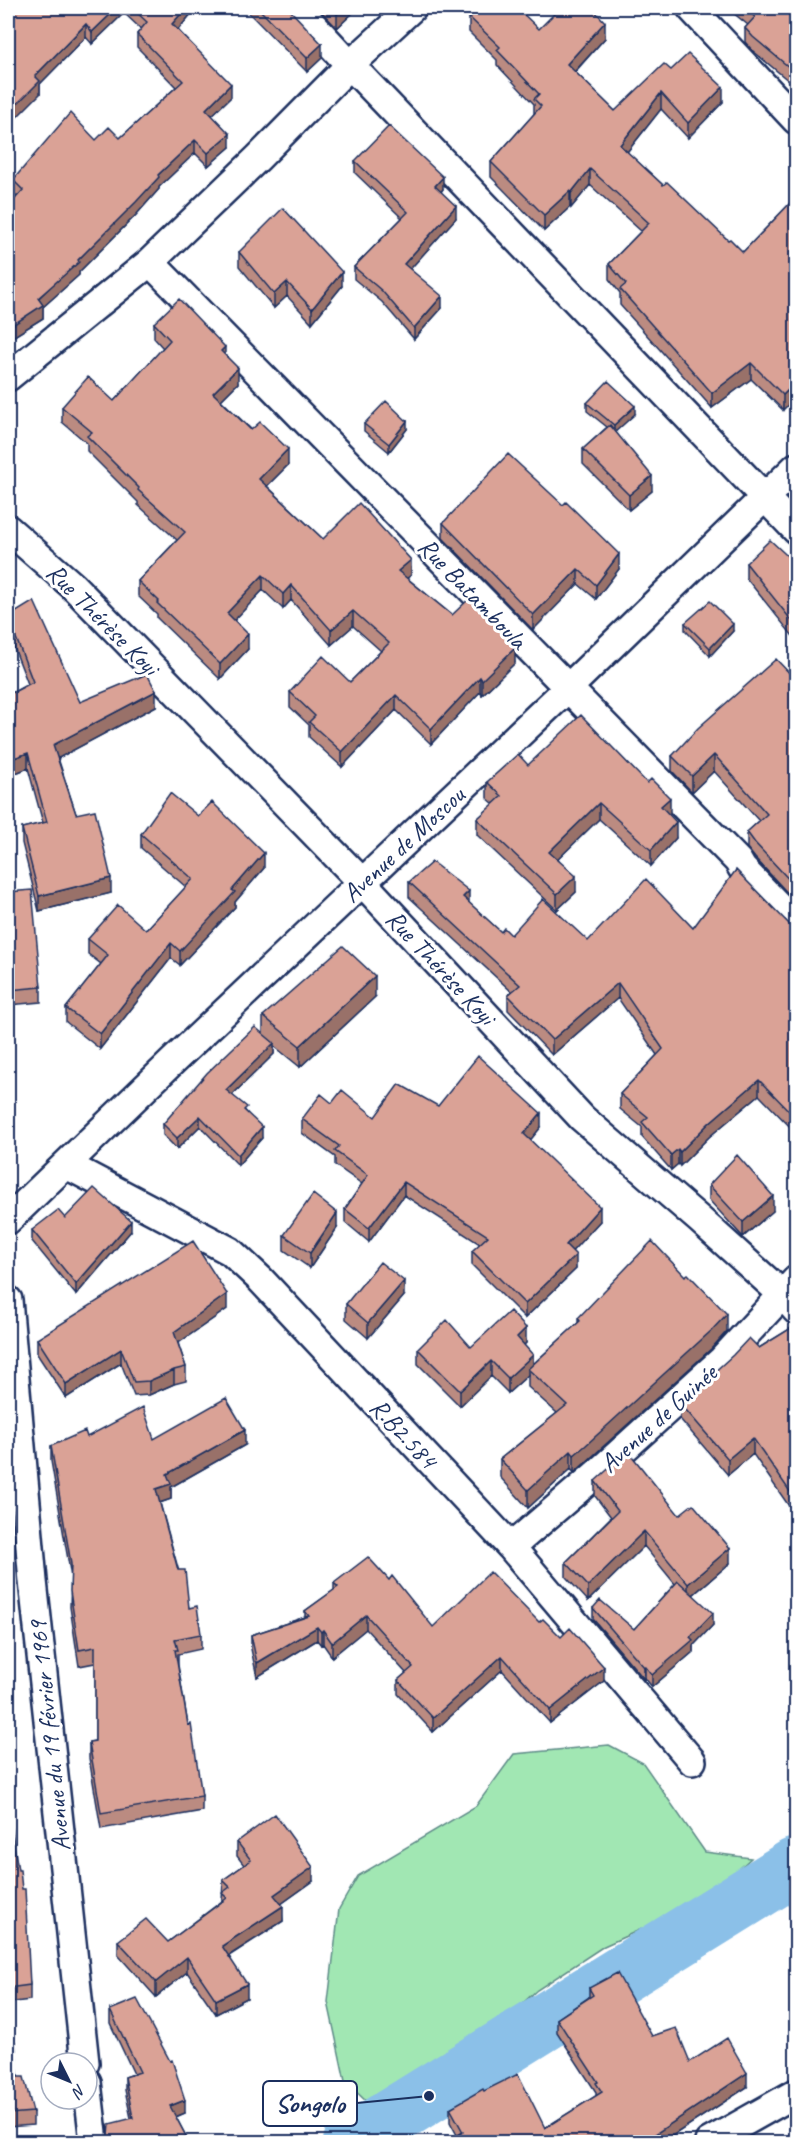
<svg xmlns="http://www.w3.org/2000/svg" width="804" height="2150" font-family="Caveat,sans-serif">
  <rect width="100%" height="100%" fill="#fff"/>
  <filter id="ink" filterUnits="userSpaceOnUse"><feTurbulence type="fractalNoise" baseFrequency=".0167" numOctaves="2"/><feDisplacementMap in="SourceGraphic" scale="12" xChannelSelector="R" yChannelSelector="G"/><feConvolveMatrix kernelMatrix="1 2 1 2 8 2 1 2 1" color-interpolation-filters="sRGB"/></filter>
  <g filter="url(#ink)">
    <path fill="#a1e7b3" stroke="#5e8b88" stroke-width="1.5" d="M609,1745L643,1763L705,1852L751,1858L704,1901L604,1946L537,1990L426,2092L396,2107L368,2103L345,2081L328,2002L339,1909L358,1876L476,1806L514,1754Z"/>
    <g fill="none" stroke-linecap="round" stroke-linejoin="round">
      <path stroke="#8bc0e8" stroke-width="58" d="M352,2142L796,1866"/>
      <defs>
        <path id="street" d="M297,8L350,65L796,530
          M691,8L796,120
          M150,262L738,861L742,868L796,924
          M8,377L150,262L258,158L350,65L412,8
          M8,529L73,586L362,882L582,1118L700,1220L782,1294L796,1310
          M67,1165L230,1251L260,1279L511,1547L692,1761
          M8,1220L172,1062L567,689L796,467
          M8,1300L33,1581L85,2063
          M511,1547L595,1475L722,1360L796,1280
          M87,2082L94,2142
          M709,2142L796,2093"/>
      </defs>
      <use href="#street" stroke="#1b2f5e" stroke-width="32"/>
      <use href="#street" stroke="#fff" stroke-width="27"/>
    </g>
    <path fill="#bb8b81" stroke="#1b2f5e" stroke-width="1.5" d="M8,8H196L178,30L231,97L212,115L230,147L208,166L195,153L159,187V189L136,215L79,272V275L43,307V318L8,340V207L17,197L13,193V180L96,140L120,138L176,87L137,47V34L141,29L124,13L92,44L86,37L40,84V94Z
      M244,8H288L322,58L307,72Z
      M318,8H358L337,28Z
      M727,8H796V87L753,51L745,42V28L748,25Z
      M469,17L539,29L605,38L575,72L615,111L671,70L723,102L688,138L661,109L627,152L663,185L728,240L743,252L796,197L783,410L751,379L712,408L620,305V293L609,279V264L641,231L590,185L571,208L570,207L544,231L491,177V162L534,114V104L497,65V60L469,32Z
      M355,161L443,189L441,192L456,218L410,269L442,308L414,339L382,302L354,279V267L402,218L355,173Z
      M239,252L342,286L312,323L287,296L274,308L239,266Z
      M154,323L225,355L238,383L221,400L288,465L267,486L323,539L411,575L407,578L452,615L511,644L515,663L482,695L480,692L431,744L396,710L342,767L309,737V725L290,707V692L350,682L381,651L353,626L331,645L291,600L283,609L263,590L234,620L248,649L220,679L157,618V614L138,596V581L177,540L138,505V502L87,451V443L62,422V407L114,401L163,348L154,338Z
      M587,403L635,414L615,431L652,491L629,510L583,464V449L607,427L587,411Z
      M364,424L407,429L389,452L364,431Z
      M443,523L619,569L596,599L578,584L533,630L443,538Z
      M746,563L796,564V640L746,578Z
      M8,617L80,702L156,706L58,758L76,814L111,893L39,911L22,843V828L43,823L28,768L11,775L8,757V695L28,684L8,632Z
      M685,623L733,631L710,656L685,630Z
      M796,680V902L755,858L747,848V832L759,821L714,771L692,792L672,771V756Z
      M528,765L670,814L669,815L676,838L651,866L599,819L558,859L576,892L557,910L477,835V819L494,804L487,798V782Z
      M198,816L264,868L235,902V907L180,965L171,958L100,1049L66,1022V1008L101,964L88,954V939L146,930L186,887L141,848V834Z
      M409,882L469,903L501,932L511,935L588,941L693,928L785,920L796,931V1133L759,1095L709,1137L680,1166L678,1164L671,1170L642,1137V1127L620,1109V1094L657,1055L618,998L552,1055L508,1010V995L512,992L409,897Z
      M8,892L41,987V1002L9,1005L8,991Z
      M375,997L300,1067L274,1046V1054L232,1095L247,1113L262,1138L238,1165L200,1126L177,1149L163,1135V1124L263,1034V1016Z
      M332,1103L375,1117L438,1106L541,1127L530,1140L600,1221L572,1251L576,1269L525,1318L472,1265V1251L480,1244L404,1195L369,1242L345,1222V1209L362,1184L335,1165V1157L302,1133V1119Z
      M709,1185L773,1211L743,1237L709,1200Z
      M65,1218L131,1231L76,1295L32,1241V1230Z
      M337,1228L310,1268L284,1250V1235Z
      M404,1296L368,1338L346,1319V1304Z
      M227,1309L178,1343L186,1367V1381L174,1384L149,1395L134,1396L121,1363L66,1398L37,1354V1339Z
      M578,1318L727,1331L711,1349L585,1463L574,1473L571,1469L528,1508L500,1477V1459L557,1413L528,1387V1375L508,1393L491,1376L460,1406L418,1364V1349L471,1347L526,1343L524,1345L533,1364L578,1323Z
      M796,1325V1510L793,1512L753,1454L728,1475L680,1419V1403L759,1348Z
      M87,1437L154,1439L245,1445L171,1487V1499L160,1503L189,1608L201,1634V1649L178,1654V1665L188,1725L202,1796V1811L101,1829L89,1758V1742L95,1741V1663L79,1666L70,1607L71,1577L51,1461V1446Z
      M595,1481L679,1515L730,1563L693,1595L713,1625L693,1646V1652L652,1687L645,1678L644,1679L593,1619V1608L634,1629L675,1584L644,1546L588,1601L566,1577V1562L611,1517L595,1496Z
      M334,1583L433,1627L539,1622L604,1681L550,1723L502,1670L433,1732L398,1694V1680L406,1673L366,1629L332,1657L323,1644L321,1645L317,1640L257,1677L251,1649V1635L305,1617V1611L334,1590Z
      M8,1778L9,1793V1808H8L30,1985V2000L8,2003Z
      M237,1842L313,1881L281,1904L283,1921L229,1956L247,1998L216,2014L187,1972L156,1997L118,1955V1941L168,1942L222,1901L223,1880L244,1865L237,1856Z
      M589,1988L652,2036L690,2062L747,2087L663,2142L457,2135L450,2122V2108L484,2091L545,2128L596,2096V2092L557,2032V2019L589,1997Z
      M110,2010L185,2113L176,2117L189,2142H108V2136L131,2118L125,2090V2077L134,2074L110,2023Z
      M8,2042L18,2077L33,2112V2125L8,2127Z"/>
    <path fill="#997169" stroke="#1b2f5e" stroke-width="1.5" d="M117,8H124V13L92,44V32Z
      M186,8H196L172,37V24Z
      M344,8H358L337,28V14Z
      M605,22V38L567,80V64Z
      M86,24V37L40,84V94L8,126V113L35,76Z
      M322,44V58L307,72V58Z
      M231,84V97L206,121V109Z
      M723,87V102L688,138V123Z
      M661,93V109L620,161V145Z
      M230,134V147L208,166V153Z
      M195,140V153L159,187V189L136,215L79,272V275L43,307V318L8,340V328L78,260L158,175Z
      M590,169V185L571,208V193Z
      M443,177V189L435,198V186Z
      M570,191V207L544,231V215Z
      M456,206V218L404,276V264Z
      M342,272V286L312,323V309Z
      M287,282V296L274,308V294Z
      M442,296V308L414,339V328Z
      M225,347V362L221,351Z
      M751,363V379L712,408V393Z
      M238,368V383L213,408V393Z
      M796,382V397L783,410V395Z
      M635,406V414L614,433V425Z
      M407,421V429L389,452V444Z
      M288,449V465L259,494V479Z
      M652,476V491L629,510V495Z
      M619,554V569L596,599V585Z
      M411,560V575L398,586V571Z
      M578,569V584L533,630V615Z
      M263,575V590L227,628V613Z
      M291,585V600L283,609V594Z
      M353,611V626L331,645V630Z
      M733,624V631L710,656V648Z
      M248,634V649L220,679V664Z
      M511,637V652L515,648V663L482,695V680Z
      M480,677V692L431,744V729Z
      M156,691V706L53,761V745Z
      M396,695V710L342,767V752Z
      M28,753V768L11,775V759Z
      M714,755V771L692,792V776Z
      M670,798V814L661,822V806Z
      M599,803V819L549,868V852Z
      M676,822V838L651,866V850Z
      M264,853V868L235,902V907L180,965V951Z
      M576,876V892L557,910V894Z
      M111,878V893L39,911V896Z
      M469,891V906L463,897Z
      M171,943V958L100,1049V1034Z
      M375,976V997L300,1067V1046Z
      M618,983V998L552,1055V1040Z
      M274,1043V1054L226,1101V1090Z
      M759,1080V1095L709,1137L680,1166V1152L709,1123Z
      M541,1113V1127L524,1148V1134Z
      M200,1116V1126L177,1149V1138Z
      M262,1127V1138L238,1165V1155Z
      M678,1149V1164L671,1170V1155Z
      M404,1182V1195L369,1242V1228Z
      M773,1196V1211L743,1237V1222Z
      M600,1207V1221L566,1258V1245Z
      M337,1213V1228L310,1268V1253Z
      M131,1221V1231L76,1295V1284Z
      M576,1255V1269L525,1318V1304Z
      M404,1281V1296L368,1338V1323Z
      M227,1294V1309L174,1346V1332Z
      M727,1314V1331L711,1349L574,1473V1455Z
      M526,1328V1343L517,1352V1337Z
      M121,1349V1363L66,1398V1384Z
      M533,1355V1370L528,1369V1375L508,1393V1378Z
      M491,1361V1376L460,1406V1391Z
      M174,1370V1384L149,1395V1381Z
      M245,1430V1445L171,1487V1499L156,1504V1489L167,1474Z
      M753,1438V1454L728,1475V1459Z
      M571,1451V1469L528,1508V1490Z
      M796,1494V1510L793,1512V1496Z
      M644,1531V1546L588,1601V1586Z
      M730,1548V1563L688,1599V1584Z
      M713,1613V1625L693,1646V1652L652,1687V1675Z
      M366,1615V1629L332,1657V1643Z
      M317,1627V1640L257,1677V1663Z
      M323,1630V1644L321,1645V1632Z
      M502,1656V1670L433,1732V1718Z
      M645,1666V1678L644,1679V1667Z
      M604,1667V1681L550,1723V1710Z
      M313,1867V1881L274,1909V1895Z
      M283,1906V1921L222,1960V1946Z
      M187,1957V1972L156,1997V1982Z
      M247,1984V1998L216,2014V2000Z
      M747,2073V2087L663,2142H643Z
      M185,2100V2113L170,2119V2106Z"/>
    <path fill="#daa296" stroke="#1b2f5e" stroke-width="1.5" d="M8,8H117L92,32L86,24L35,76L40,81L8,113Z
      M132,8H186L172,24L231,84L206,109L230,134L208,153L195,140L158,175L159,177L136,202L78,260L79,262L38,298L43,305L8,328V207L23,190L13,180L70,113L96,140L109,127L120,138L183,81L137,34L147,22Z
      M258,8H288L322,44L307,58Z
      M331,8H344L337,14Z
      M478,8H517L539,29L560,8H592L605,22L567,64L615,111L664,64L671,70L688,54L723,87L688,123L661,93L620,145L663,185L667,182L728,240L730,239L743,252L796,197V382L783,395L751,363L712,393L620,289L626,284L609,264L649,223L590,169L571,193L570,191L544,215L491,162L541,106L534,99L539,94L497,50L500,47L469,17Z
      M744,8H796V73L753,37L745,28L755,17Z
      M389,126L443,177L435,186L456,206L404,264L442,296L414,328L382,291L354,267L408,212L355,161Z
      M283,208L342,272L312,309L287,282L274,294L239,252Z
      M179,299L225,347L221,351L238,368L213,393L251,430L260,422L288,449L259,479L323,539L359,503L411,560L398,571L452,615L471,597L511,637L508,641L515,648L482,680L480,677L431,729L396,695L342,752L309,722L315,716L290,692L323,656L350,682L389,643L353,611L331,630L291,585L283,594L263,575L227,613L248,634L220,664L157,603L159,601L138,581L185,532L138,490L139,488L87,436L92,432L62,407L88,377L114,401L170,340L154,323Z
      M608,381L635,406L614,425L587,403Z
      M386,401L407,421L389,444L364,424Z
      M610,425L652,476L629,495L583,449Z
      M508,454L563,505L566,502L619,554L596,585L578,569L533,615L443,523Z
      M770,540L796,564V626L746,563Z
      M34,601L80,702L147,674L156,691L53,745L76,814L95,810L111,878L39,896L22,828L47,822L28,753L11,759L8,742V695L33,682L8,617Z
      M710,601L733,624L710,648L685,623Z
      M776,659L796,680V887L755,843L747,832L767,814L719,760L714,755L692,776L672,756L698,728Z
      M581,715L647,783L651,779L670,798L661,806L676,822L651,850L599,803L549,852L576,876L557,894L477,819L502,796L487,782L518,754L528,765Z
      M170,793L198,816L212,802L264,853L232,890L235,892L180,951L171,943L100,1034L66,1008L108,955L88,939L118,905L146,930L193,879L141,834Z
      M432,862L469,891L463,897L501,932L504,928L511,935L543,899L588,941L646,879L693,928L736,870L796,931V1118L759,1080L709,1123L680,1152L678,1149L671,1155L642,1122L648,1117L620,1094L663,1049L618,983L552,1040L508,995L520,985L409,882Z
      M32,890L41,987L9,990L8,976V892Z
      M343,946L375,976L300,1046L263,1016Z
      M255,1027L274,1043L226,1090L247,1107L244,1110L262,1127L238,1155L200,1116L177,1138L163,1124L207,1073Z
      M478,1056L541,1113L524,1134L600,1207L566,1245L576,1255L525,1304L472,1251L488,1236L404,1182L369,1228L345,1209L368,1175L335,1151L339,1146L302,1119L321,1094L332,1103L342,1090L375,1117L399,1084L438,1106Z
      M737,1155L773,1196L743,1222L709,1185Z
      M94,1188L131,1221L76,1284L32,1230L58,1210L65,1218Z
      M313,1194L337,1213L310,1253L284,1235Z
      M193,1241L227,1294L174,1332L186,1367L174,1370L149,1381L134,1382L121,1349L66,1384L37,1339Z
      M652,1241L685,1276L688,1274L727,1314L711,1331L585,1446L574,1455L571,1451L528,1490L500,1459L567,1405L528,1369L580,1321L578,1318Z
      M380,1262L404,1281L368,1323L346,1304Z
      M510,1311L526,1328L517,1337L533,1355L508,1378L491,1361L460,1391L418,1349L447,1320L471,1347Z
      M796,1325V1494L793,1496L753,1438L728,1459L680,1403L733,1355L749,1338L759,1348Z
      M226,1398L245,1430L167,1474L171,1484L156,1489L178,1570H185L189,1608L197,1606L201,1634L175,1639L178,1650H175L188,1725L191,1724L202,1796L101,1813L89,1742L95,1741V1647L79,1650L70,1591L71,1564L51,1446L85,1431L87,1437L143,1407L154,1439Z
      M628,1451L679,1515L693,1504L730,1548L688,1584L644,1531L588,1586L566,1562L618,1511L595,1481Z
      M368,1557L389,1580L392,1576L433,1627L490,1572L539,1622L543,1619L561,1637L570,1628L604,1667L550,1710L502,1656L433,1718L398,1680L413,1667L366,1615L332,1643L323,1630L321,1632L317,1627L257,1663L251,1635L309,1616L305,1611L338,1587L334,1583Z
      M678,1581L713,1613L690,1637L693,1640L652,1675L645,1666L644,1667L593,1608L600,1600L634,1629Z
      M8,1778L9,1793H8Z
      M8,1806L18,1870H20L22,1889H25L30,1985L8,1988Z
      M275,1814L313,1867L274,1895L283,1906L222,1946L247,1984L216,2000L187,1957L156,1982L118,1941L146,1919L168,1942L227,1898L222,1893L230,1887L223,1880L251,1860L237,1842Z
      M617,1973L652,2036L676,2028L690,2062L727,2038L747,2073L643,2142H446L463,2132L450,2108L483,2089L484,2091L518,2074L545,2128L602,2092L596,2083L598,2082L557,2019L593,1995L589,1988Z
      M137,1999L170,2061L172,2060L185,2100L170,2106L189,2142H109L108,2136L109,2124L133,2118L125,2077L140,2072L110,2010Z
      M8,2042H15L18,2077H24L33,2112L8,2114Z"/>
  </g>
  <g text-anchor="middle" stroke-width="6" stroke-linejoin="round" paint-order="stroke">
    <g font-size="26" fill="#1b2f5e" stroke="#fff">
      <text transform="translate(473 593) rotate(46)" y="9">Rue Batamboula</text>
      <text transform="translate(103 619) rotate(45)" y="9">Rue Thérèse Koyi</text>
      <text transform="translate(403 844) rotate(-43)" y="9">Avenue de Moscou</text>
      <text transform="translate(441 967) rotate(47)" y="9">Rue Thérèse Koyi</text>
      <text transform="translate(658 1418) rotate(-42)" y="9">Avenue de Guinée</text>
      <text transform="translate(404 1433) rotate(47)" y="9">R.B2.584</text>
      <text transform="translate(49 1736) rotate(-96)" y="9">Avenue du 19 février 1969</text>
    </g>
  </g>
  <path fill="none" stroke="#1b2f5e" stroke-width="2" d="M429 2096L357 2103"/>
  <circle fill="#1b2f5e" stroke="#fff" stroke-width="2" cx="429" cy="2096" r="6"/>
  <rect fill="#fff" stroke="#1b2f5e" stroke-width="2" x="263" y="2081" width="94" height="45" rx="6"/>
  <g font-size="27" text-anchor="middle" font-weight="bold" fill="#1b2f5e">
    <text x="310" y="2112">Songolo</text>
  </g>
  <rect width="804" height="2150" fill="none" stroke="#fff" stroke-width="30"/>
  <rect x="15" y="15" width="774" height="2120" fill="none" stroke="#1b2f5e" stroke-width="2" filter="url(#ink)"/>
  <g transform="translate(69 2081) rotate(133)"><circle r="28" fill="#ffffff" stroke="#a4acbf" stroke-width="1.5"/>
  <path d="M0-4.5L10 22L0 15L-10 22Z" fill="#1b2f5e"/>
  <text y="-9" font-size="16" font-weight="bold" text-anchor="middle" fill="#1b2f5e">N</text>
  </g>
</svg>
